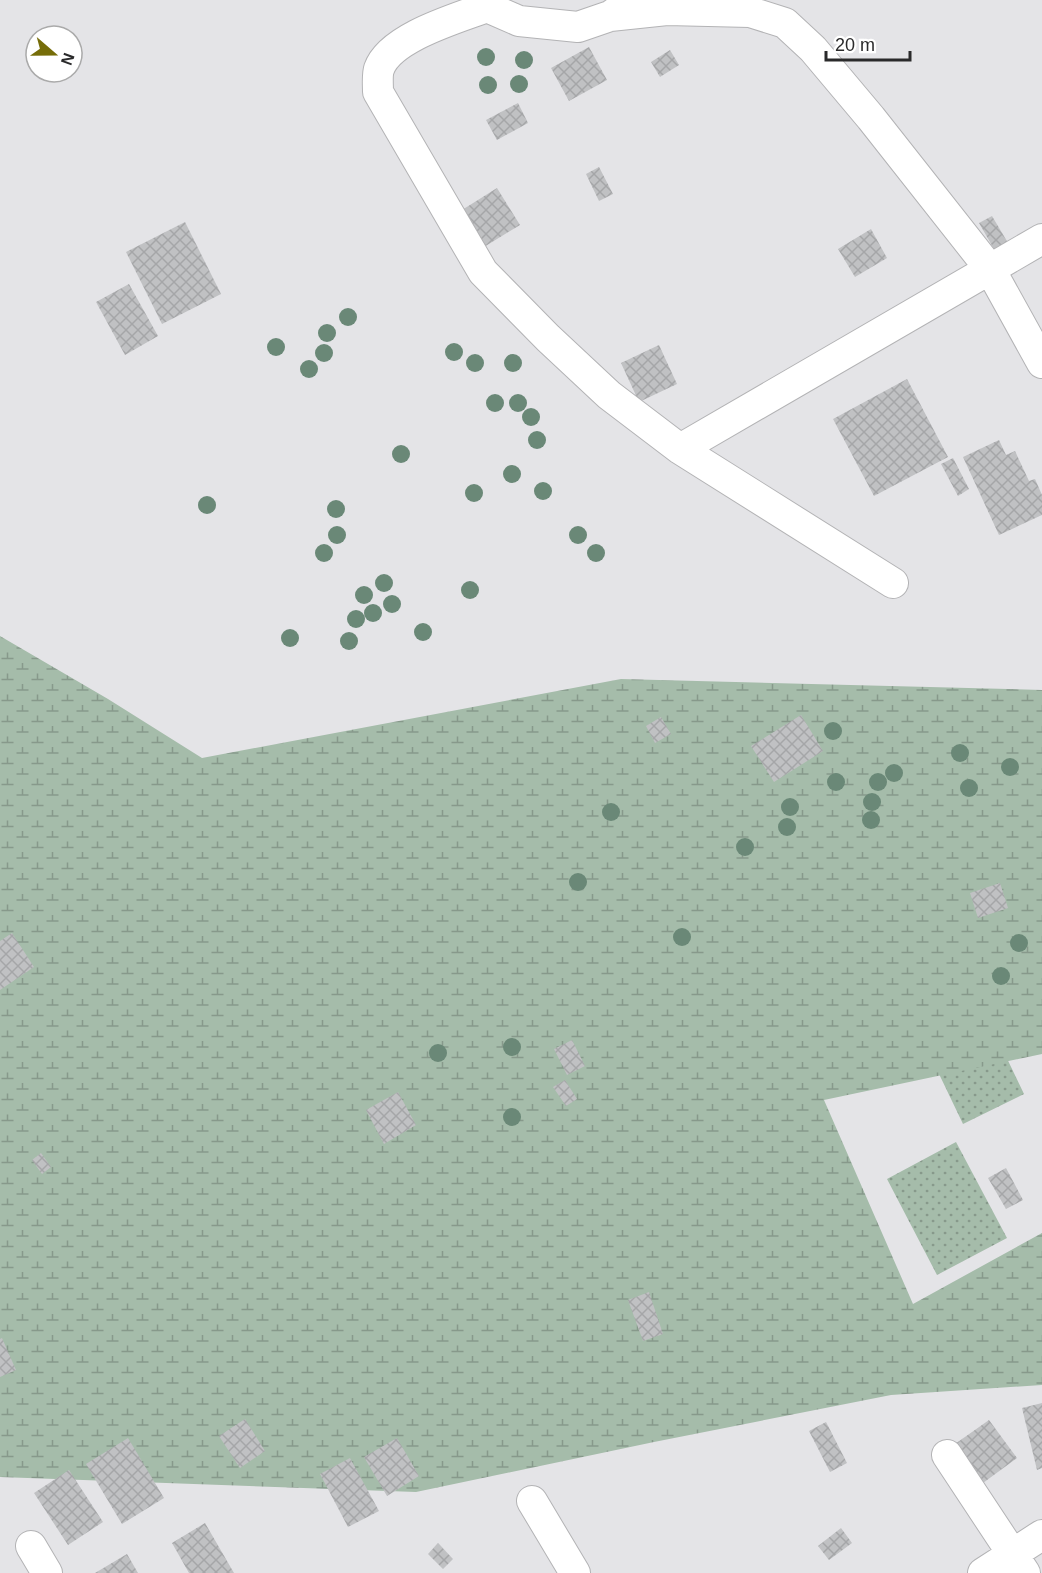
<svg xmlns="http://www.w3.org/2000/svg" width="1042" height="1573" font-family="Helvetica,sans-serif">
  <defs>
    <pattern id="grass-dots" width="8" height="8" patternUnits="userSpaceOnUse" patternTransform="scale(1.5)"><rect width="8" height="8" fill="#a5bcaa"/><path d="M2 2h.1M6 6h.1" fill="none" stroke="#87998b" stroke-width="1.8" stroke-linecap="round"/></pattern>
    <pattern id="wetland-marsh" width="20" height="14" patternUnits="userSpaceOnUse" patternTransform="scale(1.5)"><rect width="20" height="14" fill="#a5bcaa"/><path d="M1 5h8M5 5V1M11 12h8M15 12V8" fill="none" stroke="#87998b"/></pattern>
    <pattern id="building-cross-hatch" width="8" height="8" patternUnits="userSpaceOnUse" patternTransform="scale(1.5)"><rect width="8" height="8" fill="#c0c1c3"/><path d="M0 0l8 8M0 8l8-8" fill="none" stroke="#a5a6a8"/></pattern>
  </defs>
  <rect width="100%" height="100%" fill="#e4e4e7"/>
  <path fill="url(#grass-dots)" d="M978,998L1024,1094L963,1124L917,1028Z
    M956,1142L1007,1238L937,1275L887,1179Z"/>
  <path fill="url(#wetland-marsh)" d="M0,636L108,699L202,758L621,679L1042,690V1054L824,1100L913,1304L1042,1233V1385L891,1395L654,1442L416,1492L0,1477Z"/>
  <path fill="url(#building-cross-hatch)" d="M589,47L607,80L569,101L551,68Z
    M670,50L679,65L660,77L651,62Z
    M518,103L528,123L497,140L486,120Z
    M599,167L613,194L599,201L586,174Z
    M497,188L520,225L484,247L462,210Z
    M992,216L1011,248L998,256L979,223Z
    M185,222L221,294L162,324L126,252Z
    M871,229L887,258L855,277L838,249Z
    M129,284L158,336L125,355L96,302Z
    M659,345L677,384L639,402L621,363Z
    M907,379L948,457L874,496L833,419Z
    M999,440L1006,455L1015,451L1029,481L1035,479L1042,495V515L999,535L963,457Z
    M953,458L969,489L958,496L941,464Z
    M801,715L823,751L774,782L751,746Z
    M661,717L671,734L655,743L646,726Z
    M1000,883L1008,908L978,918L970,893Z
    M12,933L34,967L0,990V941Z
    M572,1040L585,1066L567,1075L554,1049Z
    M565,1080L577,1099L566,1106L553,1087Z
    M398,1092L416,1125L384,1144L366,1110Z
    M41,1153L51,1167L42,1174L32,1160Z
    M1006,1168L1023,1200L1006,1209L988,1178Z
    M649,1292L663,1334L643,1341L628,1300Z
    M2,1338L16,1370L0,1377V1339Z
    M1042,1403V1468L1037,1470L1022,1408Z
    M245,1419L265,1451L240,1468L219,1436Z
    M989,1420L1017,1458L983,1483L955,1444Z
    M826,1422L847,1463L830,1472L809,1431Z
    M128,1438L164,1498L122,1524L86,1464Z
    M397,1438L419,1476L387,1496L364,1457Z
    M350,1458L379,1511L348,1527L320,1474Z
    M69,1470L103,1522L68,1545L34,1493Z
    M205,1523L234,1573H189L172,1543Z
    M841,1528L852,1543L829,1560L818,1546Z
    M438,1543L453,1559L443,1569L428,1554Z
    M127,1554L138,1573H95Z"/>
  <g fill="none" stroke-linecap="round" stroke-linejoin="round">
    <defs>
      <path id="minor" d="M483,0L487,7L519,21L578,27L610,16L626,5
        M487,7C458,18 390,37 379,69C377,75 378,85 378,92L483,272L548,338L609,395L680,449L893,583
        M610,16L667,10L750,12L785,23L813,49L871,118L990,269L1042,363
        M680,449L1042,239
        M947,1455L1025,1573
        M532,1501L575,1573
        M31,1546L47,1573
        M983,1573L1042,1535"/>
    </defs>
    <use href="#minor" stroke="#b3b3b5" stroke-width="32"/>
    <use href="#minor" stroke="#fff" stroke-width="30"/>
  </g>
  <g fill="#6a8877">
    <circle cx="486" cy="57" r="9"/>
    <circle cx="524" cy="60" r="9"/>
    <circle cx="519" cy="84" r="9"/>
    <circle cx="488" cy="85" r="9"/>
    <circle cx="348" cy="317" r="9"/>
    <circle cx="327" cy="333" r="9"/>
    <circle cx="276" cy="347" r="9"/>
    <circle cx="454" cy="352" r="9"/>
    <circle cx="324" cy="353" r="9"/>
    <circle cx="475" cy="363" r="9"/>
    <circle cx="513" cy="363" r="9"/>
    <circle cx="309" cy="369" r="9"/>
    <circle cx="495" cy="403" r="9"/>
    <circle cx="518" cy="403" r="9"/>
    <circle cx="531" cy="417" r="9"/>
    <circle cx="537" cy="440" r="9"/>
    <circle cx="401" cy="454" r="9"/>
    <circle cx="512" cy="474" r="9"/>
    <circle cx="543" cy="491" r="9"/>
    <circle cx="474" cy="493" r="9"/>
    <circle cx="207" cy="505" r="9"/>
    <circle cx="336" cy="509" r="9"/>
    <circle cx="337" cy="535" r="9"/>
    <circle cx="578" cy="535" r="9"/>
    <circle cx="324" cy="553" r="9"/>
    <circle cx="596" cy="553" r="9"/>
    <circle cx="384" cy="583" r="9"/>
    <circle cx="470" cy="590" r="9"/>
    <circle cx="364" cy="595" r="9"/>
    <circle cx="392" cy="604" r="9"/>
    <circle cx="373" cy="613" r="9"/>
    <circle cx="356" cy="619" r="9"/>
    <circle cx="423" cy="632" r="9"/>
    <circle cx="290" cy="638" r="9"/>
    <circle cx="349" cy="641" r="9"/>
    <circle cx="833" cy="731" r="9"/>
    <circle cx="960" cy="753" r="9"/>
    <circle cx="1010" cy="767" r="9"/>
    <circle cx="894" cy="773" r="9"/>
    <circle cx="836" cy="782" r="9"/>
    <circle cx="878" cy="782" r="9"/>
    <circle cx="969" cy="788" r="9"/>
    <circle cx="872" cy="802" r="9"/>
    <circle cx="790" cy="807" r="9"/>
    <circle cx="611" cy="812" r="9"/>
    <circle cx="871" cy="820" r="9"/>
    <circle cx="787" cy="827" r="9"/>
    <circle cx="745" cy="847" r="9"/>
    <circle cx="578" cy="882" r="9"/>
    <circle cx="682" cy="937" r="9"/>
    <circle cx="1019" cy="943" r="9"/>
    <circle cx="1001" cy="976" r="9"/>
    <circle cx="512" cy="1047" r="9"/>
    <circle cx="438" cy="1053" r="9"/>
    <circle cx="512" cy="1117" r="9"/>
  </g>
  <g transform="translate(54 54) rotate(110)"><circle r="28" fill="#ffffff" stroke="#aaaaaa" stroke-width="1.5"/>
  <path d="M0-4.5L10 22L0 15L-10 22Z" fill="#766d09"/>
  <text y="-9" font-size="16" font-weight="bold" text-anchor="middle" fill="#2a2a2b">N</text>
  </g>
  <path d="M826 51v9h84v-9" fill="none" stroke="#2a2a2b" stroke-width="3"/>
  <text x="835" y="51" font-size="18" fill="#2a2a2b" stroke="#ffffff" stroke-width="4.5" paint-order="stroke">20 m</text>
</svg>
